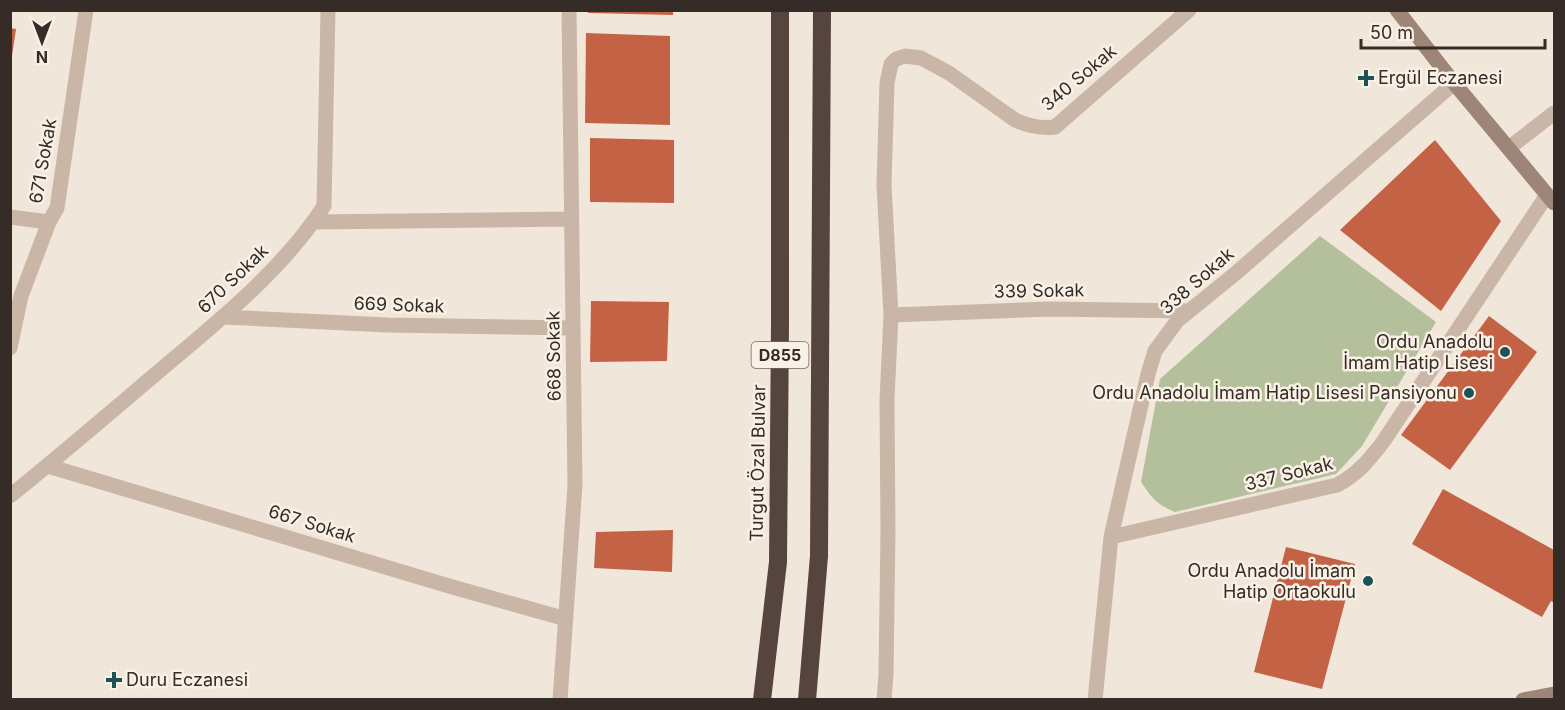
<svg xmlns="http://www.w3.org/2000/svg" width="1565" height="710" font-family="Inter,sans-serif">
  <rect width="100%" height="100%" fill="#f1e6da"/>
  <path fill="#b4c09b" d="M1320,236L1436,322L1362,446L1336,474L1175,512C1156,504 1152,498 1141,482L1160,379Z"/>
  <path fill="#c46245" d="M588,10H673V15L588,13Z
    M10,28L16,29L12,56H10Z
    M586,33L670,36V125L585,123Z
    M590,138L674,140V203L590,202Z
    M1435,140L1501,221L1441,311L1340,230Z
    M591,301L669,302L667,361L590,362Z
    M1489,316L1537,352L1450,470L1401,435Z
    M1443,489L1554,550V603L1551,601L1542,617L1412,544Z
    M673,530L672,572L594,568L596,532Z
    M1286,547L1355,564L1322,689L1254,672Z"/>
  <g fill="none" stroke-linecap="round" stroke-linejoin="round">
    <path stroke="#c9b6a6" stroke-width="15" d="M1509,148L1554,113
      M10,217L49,222
      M314,222L571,219
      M891,315L1049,309L1189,311
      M224,317L387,325L573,328
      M10,348L21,296L49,222L57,208L86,10
      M48,466L449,586L566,619
      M10,496C62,454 113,410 164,367C221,319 283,269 324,206L328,10
      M1111,537L1337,485C1358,474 1369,460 1383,442L1547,195
      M560,700L575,485L569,10
      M884,700L886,674L888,531L887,400L891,315L884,185L887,83L891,64L896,59L905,56L921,58L949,73L1015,120C1028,126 1040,129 1055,127L1189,10
      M1095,700L1111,537L1148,374L1155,351L1177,321L1236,273L1454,83"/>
    <path stroke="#9d8578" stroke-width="15" d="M1397,10L1454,83L1554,203
      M1523,700L1554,694"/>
    <path stroke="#56453e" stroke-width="18" d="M762,700L778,562L780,324V10
      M807,700L819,556L822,10"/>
  </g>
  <g fill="#1d5356" stroke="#f9f0e6" stroke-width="2">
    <path d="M1363 69h6v6h6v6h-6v6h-6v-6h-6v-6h6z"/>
    <circle cx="1505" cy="352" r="6"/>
    <circle cx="1469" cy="393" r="6"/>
    <circle cx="1368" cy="581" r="6"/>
    <path d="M111 671h6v6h6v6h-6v6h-6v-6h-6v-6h6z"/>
  </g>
  <g text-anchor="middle" stroke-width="5" stroke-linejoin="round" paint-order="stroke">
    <rect fill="#f9f0e6" stroke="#706660" stroke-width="1.5" x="751.5" y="342" width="57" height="26" rx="4.5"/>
    <g font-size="16" font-weight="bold" fill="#352b27">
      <text x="780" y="361">D855</text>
    </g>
    <g font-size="18" fill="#352b27" stroke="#f9f0e6">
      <text transform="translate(1079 78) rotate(-40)" y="6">340 Sokak</text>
      <text transform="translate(43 161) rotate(-80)" y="6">671 Sokak</text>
      <text transform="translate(233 279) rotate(-44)" y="6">670 Sokak</text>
      <text transform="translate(1197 281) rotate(-41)" y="6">338 Sokak</text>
      <text transform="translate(1039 291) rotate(-1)" y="6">339 Sokak</text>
      <text transform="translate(399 305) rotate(2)" y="6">669 Sokak</text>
      <text transform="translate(554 356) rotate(-91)" y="6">668 Sokak</text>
      <text transform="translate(758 463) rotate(-89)" y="6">Turgut Özal Bulvar</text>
      <text transform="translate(1289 474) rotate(-14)" y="6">337 Sokak</text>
      <text transform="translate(312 524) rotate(17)" y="6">667 Sokak</text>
    </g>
    <g font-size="18" fill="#352b27" stroke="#f9f0e6" text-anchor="end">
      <text x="1378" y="84" text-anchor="start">Ergül Eczanesi</text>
      <text x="1493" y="348">Ordu Anadolu<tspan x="1493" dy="21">İmam Hatip Lisesi</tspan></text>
      <text x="1457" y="399">Ordu Anadolu İmam Hatip Lisesi Pansiyonu</text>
      <text x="1356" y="577">Ordu Anadolu İmam<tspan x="1356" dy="21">Hatip Ortaokulu</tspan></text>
      <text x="126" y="686" text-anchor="start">Duru Eczanesi</text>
    </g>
  </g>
  <rect width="1565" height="710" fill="none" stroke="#352b27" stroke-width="24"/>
  <g transform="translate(42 42) rotate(180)" stroke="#f9f0e6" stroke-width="4.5" paint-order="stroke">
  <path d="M0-4.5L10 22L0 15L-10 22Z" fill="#352b27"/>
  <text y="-9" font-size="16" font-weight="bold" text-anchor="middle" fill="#352b27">N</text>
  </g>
  <path d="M1361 39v9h184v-9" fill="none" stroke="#352b27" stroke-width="3"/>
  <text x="1370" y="39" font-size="18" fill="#352b27" stroke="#f9f0e6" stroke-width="4.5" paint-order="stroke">50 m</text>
</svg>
